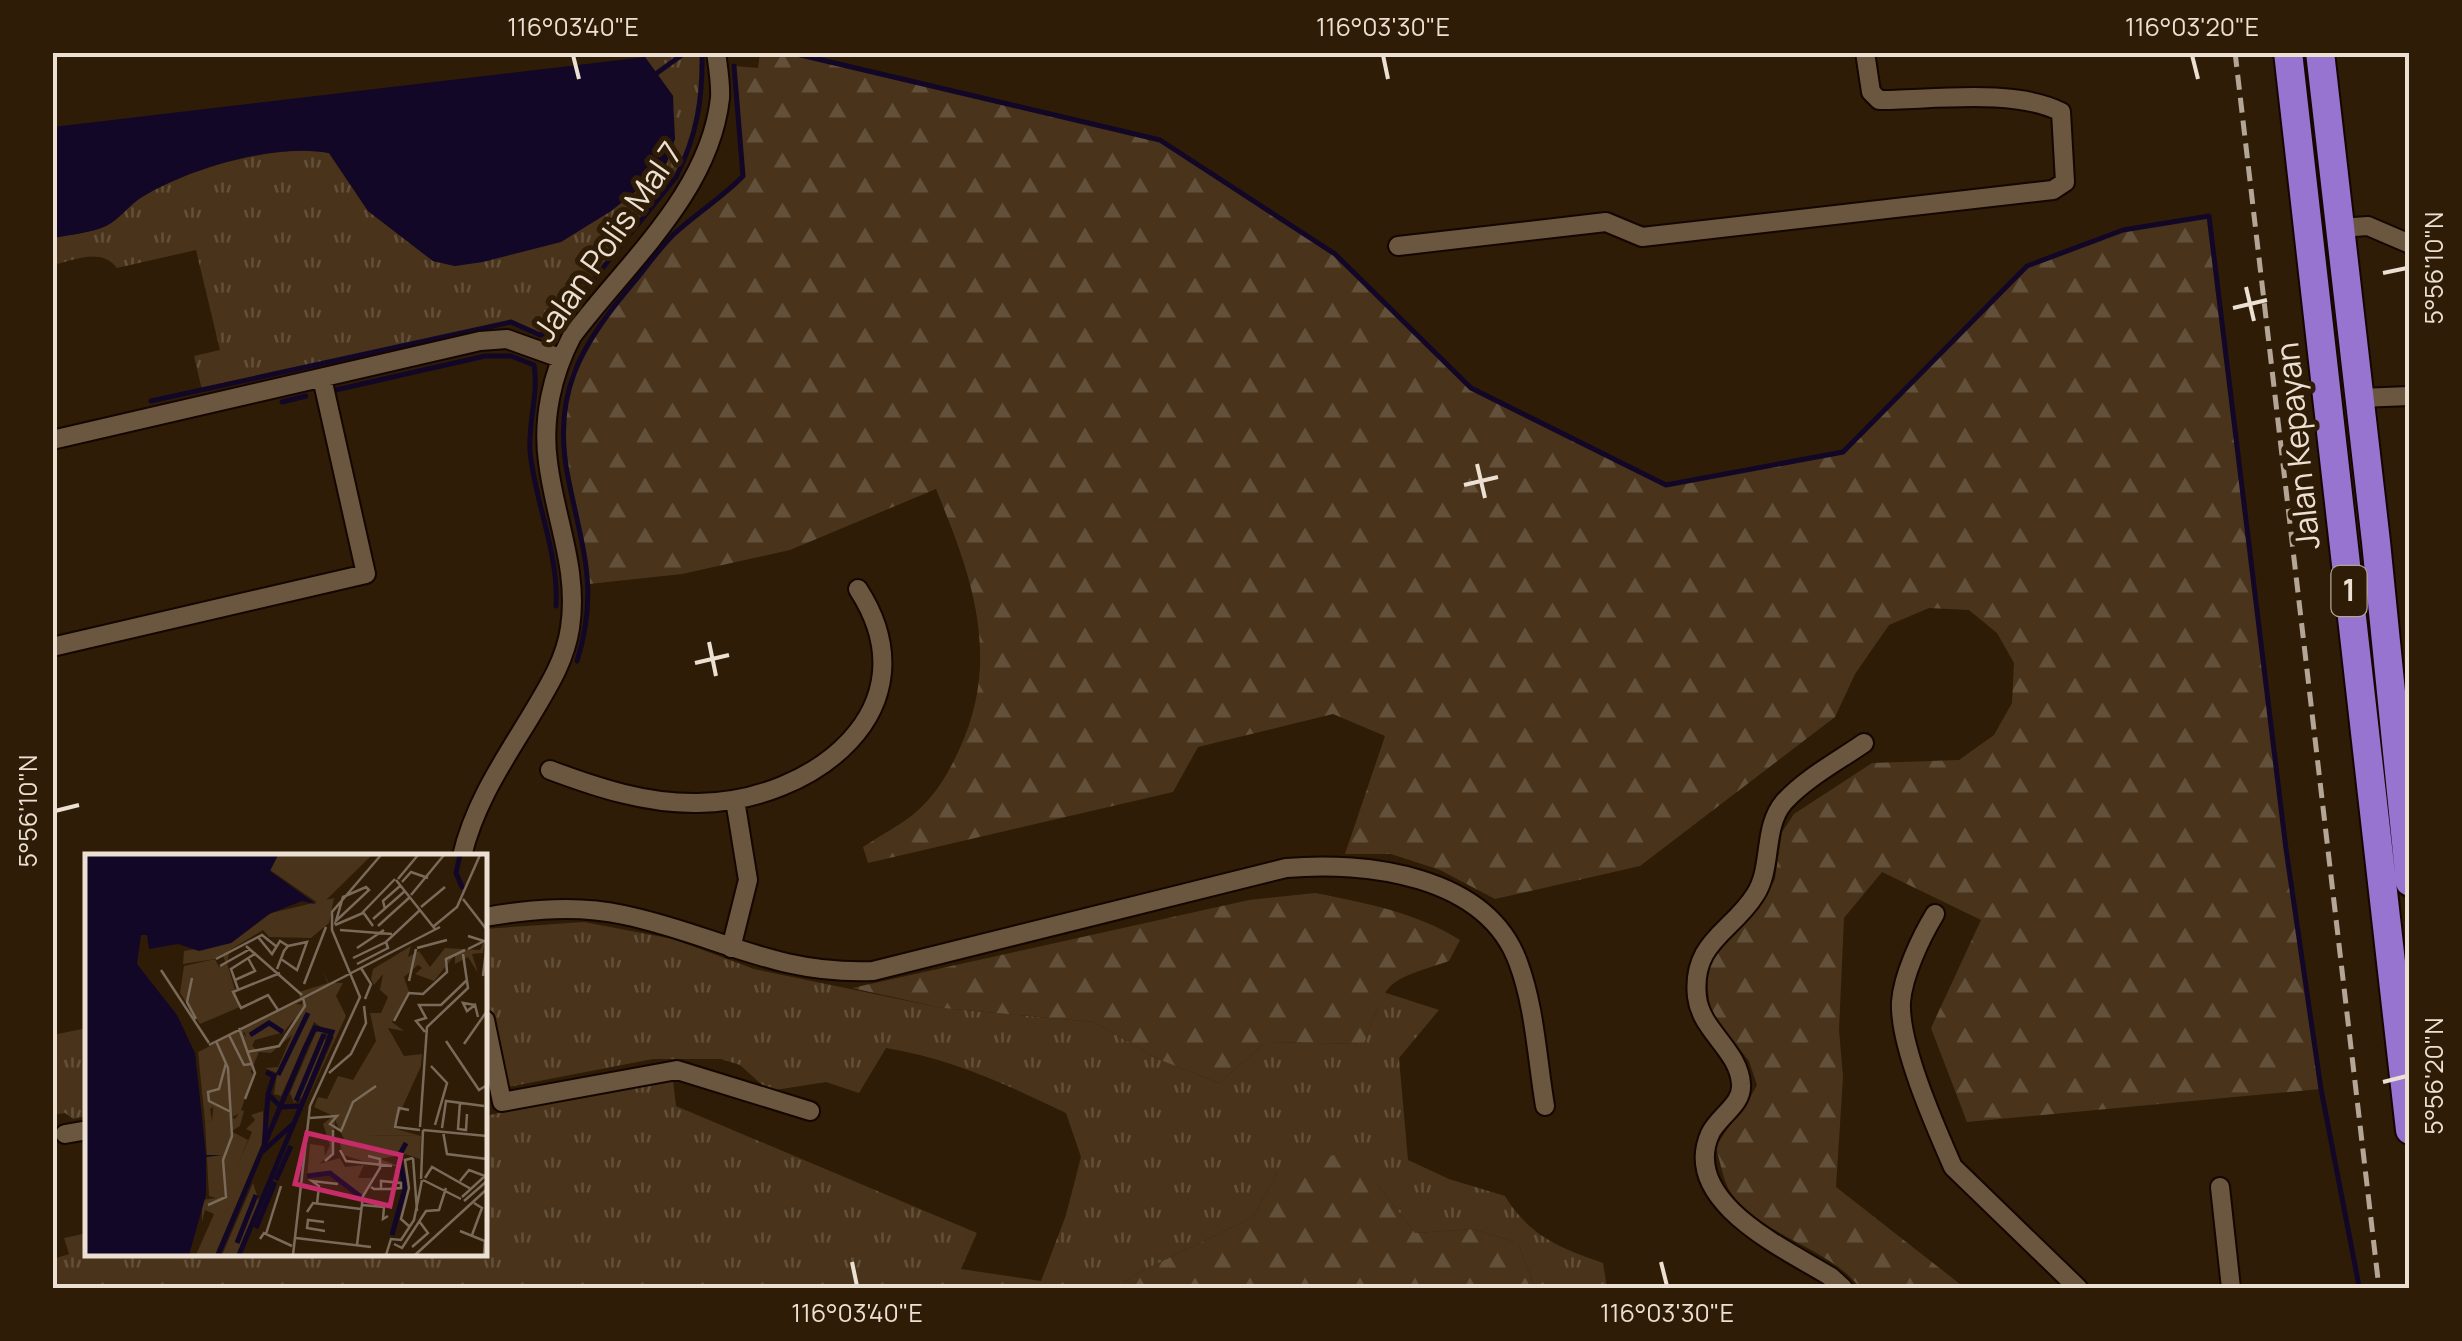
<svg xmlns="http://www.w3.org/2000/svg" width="2462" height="1341" font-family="Manrope,sans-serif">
  <defs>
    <pattern id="grass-tufts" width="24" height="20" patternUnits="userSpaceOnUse" patternTransform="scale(2.5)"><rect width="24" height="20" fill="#49331a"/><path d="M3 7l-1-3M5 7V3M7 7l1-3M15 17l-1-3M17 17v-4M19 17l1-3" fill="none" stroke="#63503a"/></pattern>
    <pattern id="forest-firs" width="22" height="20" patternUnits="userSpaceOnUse" patternTransform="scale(2.5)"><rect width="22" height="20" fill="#49331a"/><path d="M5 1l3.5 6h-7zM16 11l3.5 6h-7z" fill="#63503a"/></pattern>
  </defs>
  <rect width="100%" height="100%" fill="#2e1c07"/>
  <path fill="url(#grass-tufts)" d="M673,53H702L703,88L699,113L690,150L676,177L551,332L540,335L511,322L202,390L194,356L220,350L196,250L117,268C101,247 75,260 53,265L52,238C69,235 90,233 106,226C119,220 129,205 142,197C190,168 273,144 329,153L368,211L433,261L455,266L560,242L611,211L665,168L673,96L645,57Z
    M2299,53H2305L2362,545L2398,913Z
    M584,922L673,939L754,969L942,1008L1094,1022L1160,1060L1219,1083L1266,1042L1364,1044L1383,992L1439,1010L1399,1058L1408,1160L1449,1179L1505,1196C1530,1237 1560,1248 1603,1263L1607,1288H1535L1518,1243L1473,1229L1415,1233L1378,1185L1277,1173L1253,1217L1136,1274L1115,1288H53V1259L69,1254L64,1238L87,1233L88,1254H485V1116L644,1082L673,1081L676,1106L977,1233L961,1269L1041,1281L1066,1215L1081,1157L1066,1113C1008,1085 949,1058 886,1048L859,1093L826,1082L769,1091L740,1065L721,1059H653L508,1087L485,990V929Z
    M87,1028V1116L73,1119L65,1113L53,1115V1035Z"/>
  <path fill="url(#forest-firs)" d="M760,53H789L1160,140L1335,254L1471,388L1667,485L1843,452L2027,266L2123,230L2209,216L2286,849L2321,1089L1967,1122L1931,1028L1981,920L1882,872L1844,918L1839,1030L1843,1077L1836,1187L1965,1288H1860C1828,1246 1762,1237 1731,1193C1723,1181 1720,1161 1716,1147C1728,1125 1746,1108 1757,1085L1749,1061L1714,1017L1709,1001L1707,977L1712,958L1762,904L1775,879L1782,832L1794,814L1872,763L1959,760L1994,735L2012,703L2014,663L1997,633L1969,610L1929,608L1889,625L1855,674L1835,717L1640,866L1495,899L1440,870L1391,854H1345L1385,736L1333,714L1198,747L1173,792L868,863L863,847C879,836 899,826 915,813C935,796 948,774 959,750C1002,658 972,577 936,489L790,550L682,574L589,584L563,450L565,401L571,373L603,318L672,235L743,176L734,66L758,68Z
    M1315,893C1366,903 1415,912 1460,940L1449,961C1383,983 1388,978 1364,1044L1266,1042L1219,1083L1160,1060L1094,1022L942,1008L852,988L1249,900Z
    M1337,1154L1378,1185L1415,1233L1473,1229L1518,1243L1535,1288H1115L1136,1274L1253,1217L1277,1173Z"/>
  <path fill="#130728" d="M645,57L673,96L675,139L665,168L611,211L561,242L483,262L455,266L433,261L368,211L329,153C274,143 190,168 142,197C129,205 119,220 106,226C90,233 69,235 53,238V127Z"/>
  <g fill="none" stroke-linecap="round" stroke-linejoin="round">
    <path stroke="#130728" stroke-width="5" d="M788,52L1160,140L1335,254L1471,388L1666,485L1843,452L2027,266L2123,230L2209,216L2286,849L2321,1089L2359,1286
      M657,73L686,52
      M331,391L485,356H511L534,365C539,393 528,422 530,451C535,503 559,553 556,606
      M151,401L511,322L540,335L551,332L676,177C697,136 703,98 702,52
      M282,402L306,396
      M577,661C599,591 583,551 569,482C550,395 580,346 634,282C647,266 659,249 673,235C695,214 722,198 743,176L734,66"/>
    <defs>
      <path id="minor" d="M2339,228L2368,226L2410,244
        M1398,246L1606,222L1642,237L2053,190L2065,182L2061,112C2015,88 1930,100 1879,100L1871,92L1865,52
        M2359,398L2410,396
        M52,440L480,341L507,339L560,358
        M52,647L366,574L322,378
        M550,770C598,788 647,804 698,803C812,802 936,709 858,589
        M462,856C474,805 502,763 529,719C546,690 565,662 570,628C579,569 555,520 548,462C542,419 552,374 572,336C626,264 710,192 720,98C721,84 718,67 716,52
        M1935,914C1921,937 1903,975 1901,1002C1899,1045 1935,1126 1953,1167L2078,1288
        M485,917C531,909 578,905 624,915C715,934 774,975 873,971L1286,868C1366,861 1486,875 1518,962C1535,1007 1537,1059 1545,1106
        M731,948L748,880L735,800
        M485,1020L502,1102L677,1070L810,1111
        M65,1134L88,1130
        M2220,1187L2231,1288
        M1843,1288L1831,1277C1786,1249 1680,1202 1710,1134C1718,1116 1743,1105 1741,1084C1739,1050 1701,1031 1697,997C1691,942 1732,932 1755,895C1773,868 1762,828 1784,802C1806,778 1838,761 1864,743"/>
      <path id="trunk" d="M2288,52L2410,1130
        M2320,52L2376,542L2410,882"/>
    </defs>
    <use href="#minor" stroke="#150600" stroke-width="22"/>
    <use href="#trunk" stroke="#150600" stroke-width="32"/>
    <use href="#minor" stroke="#6b5640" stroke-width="18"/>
    <use href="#trunk" stroke="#9674cf" stroke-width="28"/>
    <path stroke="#b4a697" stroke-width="5" stroke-dasharray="15 8" stroke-linecap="butt" d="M2235,52L2379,1288"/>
  </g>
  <path fill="none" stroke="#ece0d3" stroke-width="4" d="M573,55L579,79M1383,55L1388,79M2192,55L2198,79M2383,273L2407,268M2246,287L2254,321M2233,308L2267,300M1477,464L1485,498M1464,485L1498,477M709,642L716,676M695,663L729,655M55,811L79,805M2383,1082L2407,1076M852,1262L857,1286M1661,1262L1667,1286"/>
  <g text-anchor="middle" stroke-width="10" stroke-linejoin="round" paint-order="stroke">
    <rect fill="#2e1c07" stroke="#b3a596" stroke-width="2.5" x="2331.5" y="566" width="35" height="50" rx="8"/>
    <g font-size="30" font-weight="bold" fill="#ece0d3">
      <text x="2349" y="601">1</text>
    </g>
    <g font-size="32" fill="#ece0d3" stroke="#2e1c07">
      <text transform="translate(608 242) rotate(-55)" y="11">Jalan Polis Mal 7</text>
      <text transform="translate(2298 446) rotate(-96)" y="11">Jalan Kepayan</text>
    </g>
  </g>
  <g transform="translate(85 854)">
    <rect width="402" height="402" fill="#2e1c07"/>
    <path d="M193,1H287L236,51L185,16ZM145,95L142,109L155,153L115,170L95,139L99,112L130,105L134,113L141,110L137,98ZM236,114L244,129H258L251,142L261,162L219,253L249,183L229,168L196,242L189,240L192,219L180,214L193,213L207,181L186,199L174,198L147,263L150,265L156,256L159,257L155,272L147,277L132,187L215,144L214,138L243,129ZM219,146L195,193L170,195L158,179ZM238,177L241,189L219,242L209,249L205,239L231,178ZM178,257V288L130,401H111L129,360L120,356L117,368V346L131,344L137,302L130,296L139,300L142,336L167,278L161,275L170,266L166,261ZM281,281L336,282L335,305L320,300L295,305L314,312H294L258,301L253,282L257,288ZM168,329L174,347L152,401H137Z" fill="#49331a" fill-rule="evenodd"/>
    <path d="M400,85L398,99L387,100L393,119L383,103L370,110V101L349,127L330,120L337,114L333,111L319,123L324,138L307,168L319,177L303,174L319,202L337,200L336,212L308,274L336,282L282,281L264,296L250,266L248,299L234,310L255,304L260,313L279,311L273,324H287L276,343L245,319L222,324L225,290L239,292L240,302L245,291L238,270L248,262L229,253L233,243L242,245L253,222L268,226L291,187L285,159H296L303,143L295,136L298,120L289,131L286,125L288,115L326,92L323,103L334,97L345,113L360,94L395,96ZM210,150L220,151L199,178L170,186L165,196L159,176ZM145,183L168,221L155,259L147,263L146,277L163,286L141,342L131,344L124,342L120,268L127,267L134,191Z" fill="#49331a"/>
    <path d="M249,44L244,69L226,84L184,83L178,76L130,105L98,110L99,97L146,89L186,59Z" fill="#49331a"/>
    <path d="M131,189L141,212L146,257L133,250L125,255L127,267L120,268L113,198Z" fill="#49331a"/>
    <path d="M0,1H193L185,17L231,50L217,47L184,60L146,89L114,97L93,90L64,95L62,81H56L52,110L92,161L110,199L121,301H137L121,303V341L104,401H0Z" fill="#130728"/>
    <path fill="none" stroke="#130728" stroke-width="5" d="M375,1L371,19L378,35M165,181L184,169L198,178M181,218L189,222L183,240L196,253L217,252M193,221L223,159M211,247L239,180M179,293L183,241M177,298L208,270M222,322L245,319L276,343M191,326L206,292M171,374L190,328M307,381L320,334L314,302L321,289M152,389L171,341M133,401L220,194M154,401L247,178L230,174L220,194"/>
    <path fill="none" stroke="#7a6a59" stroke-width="2.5" d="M313,25L333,1M311,26L350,75M317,28L326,18L343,24M281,33L284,36L251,67L258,43ZM326,41L359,1M378,45L402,76M336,53L360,33M300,55L298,47L316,31M288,65L320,37M250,71L278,59M288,72L278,58L310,25M293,72L325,43M349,72L372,53L395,1M255,76L307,80M383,82L399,87L383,95M173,83L187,100L195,87L203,92M161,92L217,141M272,94L299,76M332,94L362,86M268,104L301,88L335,56M131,105L177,81L192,93M272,110L303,94L301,88M135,112L165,95M276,114L286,130L280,145M192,115L199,97L203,92L222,88L212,116L196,105M76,116L124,189M398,122L402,89M107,124L102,148L111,165M150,126L170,117L163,104M324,127L331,95M219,130L241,73M153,135L146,115L171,99M218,144L355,73M390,151L378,149L382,157L390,151L393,163M193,156L183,141L156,154L148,138L195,119M309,167L324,139L338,140L362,118L361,105L380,96M154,174L170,219L160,245M340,178L331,167L341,164L334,151H356L382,126M144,181L159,211L166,210M361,187L394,236L402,231M379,190L402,157M124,191L218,144M162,198L194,192L220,152L218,144M141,209L134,235L123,238L124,247L146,258M346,212L362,229L350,271M244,219L266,200L281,169L279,152M375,248L373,275L381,276L382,260M324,256L314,254L310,273L335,276M225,264L252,262L245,270L256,277L268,248L291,232M335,273L342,173L383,134L378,100M357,274L361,247L399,252M338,276L402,282M358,277L362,300L402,305M255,296L261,307L307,312M328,304L332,357M240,307L248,300V276M340,324L347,313L386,335M336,325L338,276M338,326L376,345M375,327L384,316L400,322L377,343M286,333L289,335H304L316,334V329L296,327V335M379,347L402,327M232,350L234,332L227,327L253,330M123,351L141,343L138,306L147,282L143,214L131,187M277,351L299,353L298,365L303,362M222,358L228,349L276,355M239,368L223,366L222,374L240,377M325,373L316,365L324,334L320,306L328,304M375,377L400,387L399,400M181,380L196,332M387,381L397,354L389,349M211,384L286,393M175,385L179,379L207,392M309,390L317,394L341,357L354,356L361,334M272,391L278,342L295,314V305L283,302M327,393L343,379L334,367M208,401L225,252L275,143L247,76V58L296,1M301,401L306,385L316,386L329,366L337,326M330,401L402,335"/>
    <path fill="#c62c67" fill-opacity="0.15" stroke="#c62c67" stroke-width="5" d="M222,279L316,301L305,352L210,330Z"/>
    <rect width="402" height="402" fill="none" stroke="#ece0d3" stroke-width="5"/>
  </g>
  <rect width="2462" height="1341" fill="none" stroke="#2e1c07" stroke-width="110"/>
  <rect x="55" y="55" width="2352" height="1231" fill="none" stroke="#ece0d3" stroke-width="4"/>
  <g font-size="25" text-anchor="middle" fill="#ece0d3">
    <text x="573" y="36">116°03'40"E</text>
    <text x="1383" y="36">116°03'30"E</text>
    <text x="2192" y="36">116°03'20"E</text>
    <text transform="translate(2434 268) rotate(-90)" y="9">5°56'10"N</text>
    <text transform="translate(28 811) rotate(-90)" y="9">5°56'10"N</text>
    <text transform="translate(2434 1076) rotate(-90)" y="9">5°56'20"N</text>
    <text x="857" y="1322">116°03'40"E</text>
    <text x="1667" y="1322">116°03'30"E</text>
  </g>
</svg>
